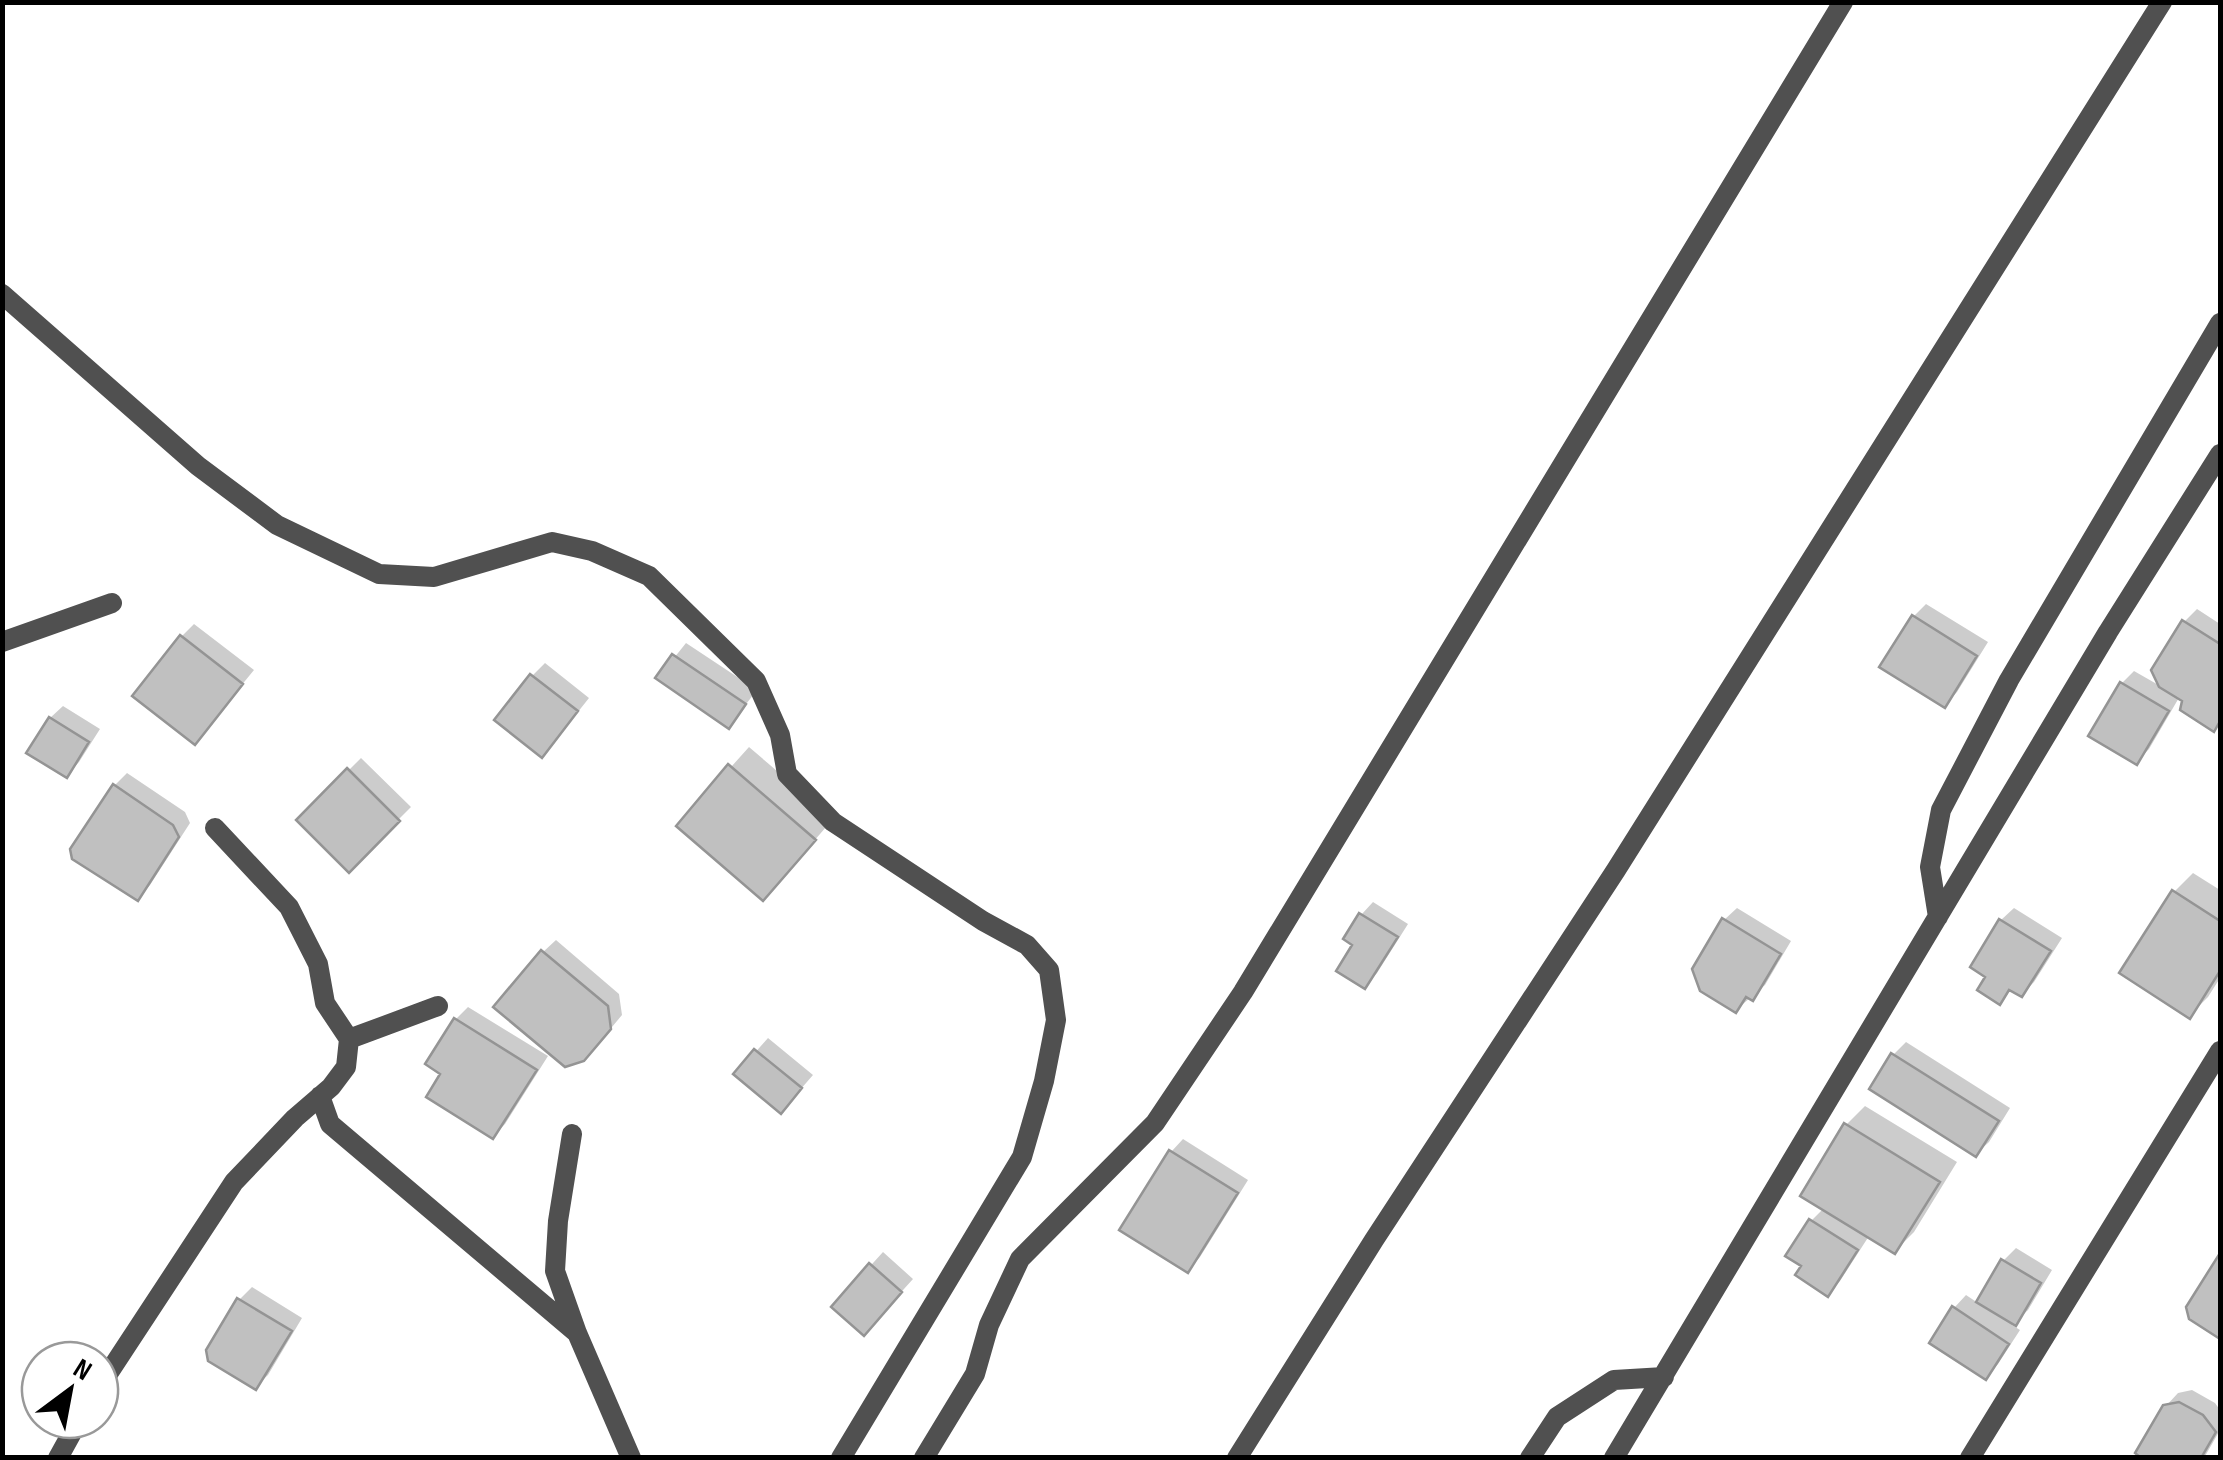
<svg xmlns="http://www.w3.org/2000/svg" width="2223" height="1460" font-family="'Sofia Sans Condensed',sans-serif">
  <rect width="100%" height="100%" fill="#fff"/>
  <path fill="#0003" d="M1926,604L1988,642L1957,692L1944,705L1914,616Z
    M2197,609L2220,624V722L2214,729L2180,696L2149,749L2136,762L2122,683L2134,671L2162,687L2184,622Z
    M194,624L254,670L195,742L182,636Z
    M686,643L757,690L729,726L658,678Z
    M545,663L589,698L554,742L532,676Z
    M63,706L100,729L79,762L67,775L50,718Z
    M749,747L833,819L781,879L679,825Z
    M361,758L411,807L349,869L299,820Z
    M127,773L185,812L190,823L150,885L138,897L114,786Z
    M2193,873L2220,890V978L2208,997L2189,1016L2174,892Z
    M1373,902L1408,924L1377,973L1365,986L1355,944L1361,915Z
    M1737,908L1791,941L1765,985L1736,1010L1724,920Z
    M2014,908L2062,938L2034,982L2022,994L2012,988L2000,1001L1988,976L1973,966L2001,920Z
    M556,940L619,994L622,1015L597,1045L543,952Z
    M468,1007L548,1056L505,1124L493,1136L444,1073L456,1019Z
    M768,1038L813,1075L793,1098L736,1074Z
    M1906,1042L2010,1108L1989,1142L1976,1154L1893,1055Z
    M1865,1106L1957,1162L1914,1232L1895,1251L1869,1236L1840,1281L1828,1293L1804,1265L1811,1221L1824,1208L1846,1125Z
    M1183,1139L1248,1180L1200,1257L1188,1270L1171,1152Z
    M2016,1248L2052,1270L2028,1310L2012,1325L2020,1330L1998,1364L1986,1377L1954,1308L1966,1295L1978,1303L2003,1261Z
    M883,1252L913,1279L876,1320L834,1306Z
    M252,1287L302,1318L268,1375L255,1387L239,1300Z
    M2192,1390L2215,1403L2220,1410V1430L2204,1458H2146L2165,1407L2178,1393Z"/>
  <path fill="#c0c0c0" stroke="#949494" stroke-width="2.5" d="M1912,615L1977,656L1945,708L1879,667Z
    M2182,620L2220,644V721L2214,732L2180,710L2182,701L2159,687L2151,670Z
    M180,635L243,684L195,745L132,696Z
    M672,654L746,704L729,729L655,678Z
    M530,674L578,711L542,758L494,720Z
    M2120,682L2169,711L2137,765L2088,736Z
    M49,717L89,742L67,778L26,753Z
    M728,764L816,840L763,901L676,826Z
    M347,768L400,821L349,873L296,820Z
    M113,784L173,825L179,837L138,901L72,859L70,849Z
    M2172,890L2220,921V971L2190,1019L2119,973Z
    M1359,913L1398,937L1365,989L1336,971L1352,945L1343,939Z
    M1722,918L1781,954L1753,1001L1746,997L1736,1013L1700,991L1692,969Z
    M1999,919L2051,951L2022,997L2009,990L2000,1005L1977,990L1985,977L1970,967Z
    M541,950L608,1006L611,1029L584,1061L565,1067L493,1007Z
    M454,1018L537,1070L493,1139L426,1097L440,1074L425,1064Z
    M754,1049L802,1088L781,1114L733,1074Z
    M1891,1053L1999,1121L1976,1157L1869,1089Z
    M1844,1123L1940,1182L1895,1254L1800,1196Z
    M1169,1150L1238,1193L1188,1273L1119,1230Z
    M1809,1219L1858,1250L1828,1297L1795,1275L1801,1266L1785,1256Z
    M2220,1253V1339L2189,1319L2186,1307Z
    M2001,1259L2041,1283L2016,1326L1976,1302Z
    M869,1263L902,1292L864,1336L831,1307Z
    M237,1298L292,1331L256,1390L208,1361L206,1350Z
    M1952,1306L2009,1344L1986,1380L1929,1343Z
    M2179,1402L2203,1415L2216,1432L2201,1458H2141L2135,1453L2163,1405Z"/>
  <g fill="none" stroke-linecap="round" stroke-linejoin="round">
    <path stroke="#505050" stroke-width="20" d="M2,642L112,603
      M349,1039L438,1006
      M320,1096L330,1124L577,1333
      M572,1134L558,1221L555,1271L577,1333L631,1458
      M100,1386L234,1182L295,1118L331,1087L346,1067L349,1039L325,1003L318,964L289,907L215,828
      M58,1458L79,1420"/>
    <path stroke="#505050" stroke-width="20" d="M2,294L198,466L277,525L379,574L434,577L552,542L592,551L649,576L756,681L780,735L787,774L833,822L983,921L1027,945L1049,970L1056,1020L1044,1081L1022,1157L841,1458
      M1938,917L1930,867L1941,810L2009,680L2220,323
      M924,1458L975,1374L989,1325L1020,1259L1155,1123L1243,992L1843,2
      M1237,1458L1374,1240L1616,870L2162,2
      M1530,1458L1557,1417L1614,1380L1664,1377
      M1614,1458L2108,632L2220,454
      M1970,1458L2220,1051"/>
  </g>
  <rect width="2223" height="1460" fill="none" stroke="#000000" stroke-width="10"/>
  <g transform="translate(70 1390) rotate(32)"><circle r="48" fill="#ffffff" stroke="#999999" stroke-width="2.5"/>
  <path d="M0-8L18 38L0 25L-18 38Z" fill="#000000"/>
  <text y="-15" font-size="28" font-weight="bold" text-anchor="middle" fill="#000000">N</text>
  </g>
</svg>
